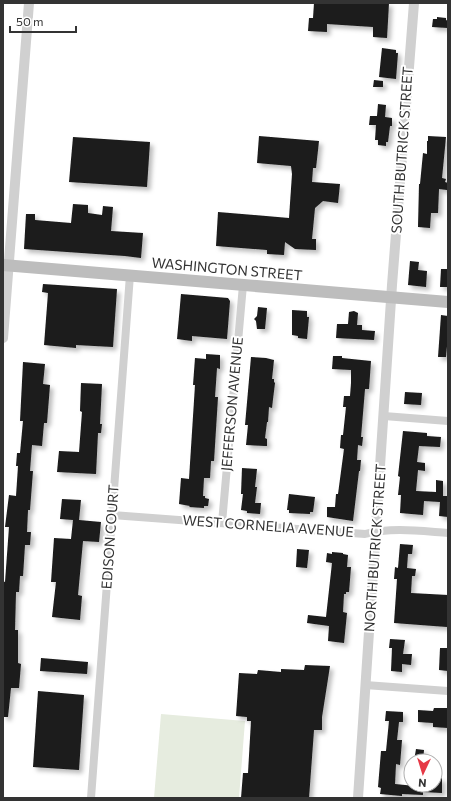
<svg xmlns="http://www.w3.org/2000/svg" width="451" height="801" font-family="Commissioner,sans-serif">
  <defs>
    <filter id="shadow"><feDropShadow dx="3.5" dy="3.5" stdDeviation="2" flood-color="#0004"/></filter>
  </defs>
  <rect width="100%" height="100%" fill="#fff"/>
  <path fill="#e6ecdf" d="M161,714L245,721L239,798H154Z"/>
  <path fill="#1a1a1a" filter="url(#shadow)" d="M314,3H389L387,38L373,37V27L327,24V32L308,31L309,18H313Z
    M437,17L446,18V20L448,21V28L432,27L433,19H437Z
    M382,48L396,50V53H398L396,79L379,77Z
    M374,80L383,81V87H373Z
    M378,104L386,105L385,117L392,118V126H390L388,142H386V146L378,145V140H375L376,125H369L370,116H377Z
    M259,136L319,141L316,168H313L312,182L340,184L338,203L323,201L315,208L312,239H316V250L295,249L285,242L284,255L267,254V250L216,246L218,212L289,218L292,174L291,166L257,163Z
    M428,136L446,137L442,178L446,179L445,182L448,183L447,190L439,189L438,213H431L430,228L418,227L419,184H420L423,153L427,154V141H428Z
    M73,137L150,142L147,187L69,182Z
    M73,204L88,205V213L102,215L103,206L113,207L111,231L143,233L141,258L125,256L24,249L26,214H35V220L71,223Z
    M410,261L419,262L418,270L427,271L426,287L408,285Z
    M441,269H448V287H440Z
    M43,284L117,289L113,347L76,345V348L44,345L48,293L42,292Z
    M181,294L228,298L230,301L227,339L192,336V341L177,339Z
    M258,307L267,308L265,329H257L256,321L254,319L257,316Z
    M292,310L307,311V317H309L307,339L298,338V336L292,335Z
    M354,311L358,313L357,325H362V330L375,331L374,340L336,338L337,324H348L349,312Z
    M441,315L448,316V346H447L446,357H438Z
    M206,354L220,355V369L217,368L215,397H218L214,461H211L210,478H204L203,496H205V498L209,499L208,506H204V508L189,507L190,506L179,504L181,478L189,479L195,385H193L195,358L206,359Z
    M333,356H342V358L371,361L369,389H365L361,437H363L362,446L358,445L357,460H361L360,471H359L353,521L327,517V507H335L336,494H338L344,449L340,448L341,435H343L346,407H343L344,396H350L351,383V370L332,369Z
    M251,357L266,358L274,360L272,379H274V382L275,383L273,399L272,408L269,407L268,422H267L265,438L267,439V446H265L246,445L248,425H245Z
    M23,362L45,364L43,384L50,385L48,410L47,423H44L42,446L32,445L30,471H33L30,510H28L27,532H31L30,545H25L23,576H20L19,592H16L15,630H18V663L21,664L19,688H11L8,717H3V581L5,582L9,527H5L9,495L16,496L18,466H16L17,453H20L23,421H20Z
    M81,383L102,384L100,424H102L101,433H98L96,474L57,472L59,451L79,452L82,412L80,411Z
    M405,392L422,393L421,405L404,404Z
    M403,431L427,433V436L441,437L440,447L419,446L417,462L425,463V471L418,470L416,491L436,492V480L443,481V496H448V517L439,516L440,502L424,501L423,515L400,513L401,495H398L400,477L398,476Z
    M242,468L257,469L255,487H257L255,503H261L260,514L247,513V511L241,510L243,494H241Z
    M289,494L315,497L313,512H310V514L289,513V510H287Z
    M62,499L81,500L79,520L101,522L99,542L83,541L78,595L82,596L80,620L52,617L56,582H51L54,538L71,539L73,520L60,519Z
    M400,544L413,545L412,554H408L407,568L416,569L415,576H412L411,593L448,595L447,627L394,623L397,579H394L395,567L398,568Z
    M297,549L309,550L307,568L296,567Z
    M332,552L343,553V554L348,555L347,567H351L349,592H346V594H344L343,612L347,613L344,643L328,641L329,626L307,623L308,615L326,617L332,563L326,562L327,553L332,554Z
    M390,639L405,640L403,654H412L411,665L402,664V672L391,671L392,648H389Z
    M440,648H448V671L439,670Z
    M41,658L88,662L87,674L40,671Z
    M305,665L330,666L322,717V730H314L309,798H241L243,773H248L251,721H247V717L236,716L239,673L257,674L258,670L281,672V669L304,670Z
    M38,691L84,695L79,770L33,767Z
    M434,708H448V728L433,727V723L418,722V710L433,711Z
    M386,711L403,712V722H399L397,740H402L400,765L396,764L395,784L415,786L435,785V778H442V793L423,792V795L402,794V796L380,794L381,788L378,787L381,751H386L389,721H385Z
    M416,749L424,750L423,761H414Z"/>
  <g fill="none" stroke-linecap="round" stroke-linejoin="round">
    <path stroke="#d0d0d0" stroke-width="8" d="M384,416L448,421
      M112,515L365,534C392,527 420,531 448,533
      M222,523L243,285
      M365,685L448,691
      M91,798L130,275"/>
    <path stroke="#d0d0d0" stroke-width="10" d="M3,338L29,3
      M358,798L392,285L414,3"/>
    <path stroke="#bdbdbd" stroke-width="12" d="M3,265L448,302"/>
  </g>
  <g text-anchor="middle" stroke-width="4" stroke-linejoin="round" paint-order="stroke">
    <g font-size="14" fill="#333" stroke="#fff">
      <text transform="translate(402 150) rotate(-86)" y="5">SOUTH BUTRICK STREET</text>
      <text transform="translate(227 269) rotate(5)" y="5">WASHINGTON STREET</text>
      <text transform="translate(232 404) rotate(-85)" y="5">JEFFERSON AVENUE</text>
      <text transform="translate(268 526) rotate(4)" y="5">WEST CORNELIA AVENUE</text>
      <text transform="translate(110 537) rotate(-86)" y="5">EDISON COURT</text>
      <text transform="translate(375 548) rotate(-86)" y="5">NORTH BUTRICK STREET</text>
    </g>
  </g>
  <rect width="451" height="801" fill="none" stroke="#333333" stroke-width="8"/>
  <g transform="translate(423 773) rotate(184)"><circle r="19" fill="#ffffff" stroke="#adadad"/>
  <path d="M0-3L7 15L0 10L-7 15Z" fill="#e63946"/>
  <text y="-6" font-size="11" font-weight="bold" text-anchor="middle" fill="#333333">N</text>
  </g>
  <path d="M10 26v6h66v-6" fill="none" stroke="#333333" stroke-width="2"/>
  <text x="16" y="26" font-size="12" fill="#333333" stroke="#ffffff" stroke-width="3" paint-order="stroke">50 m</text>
</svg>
